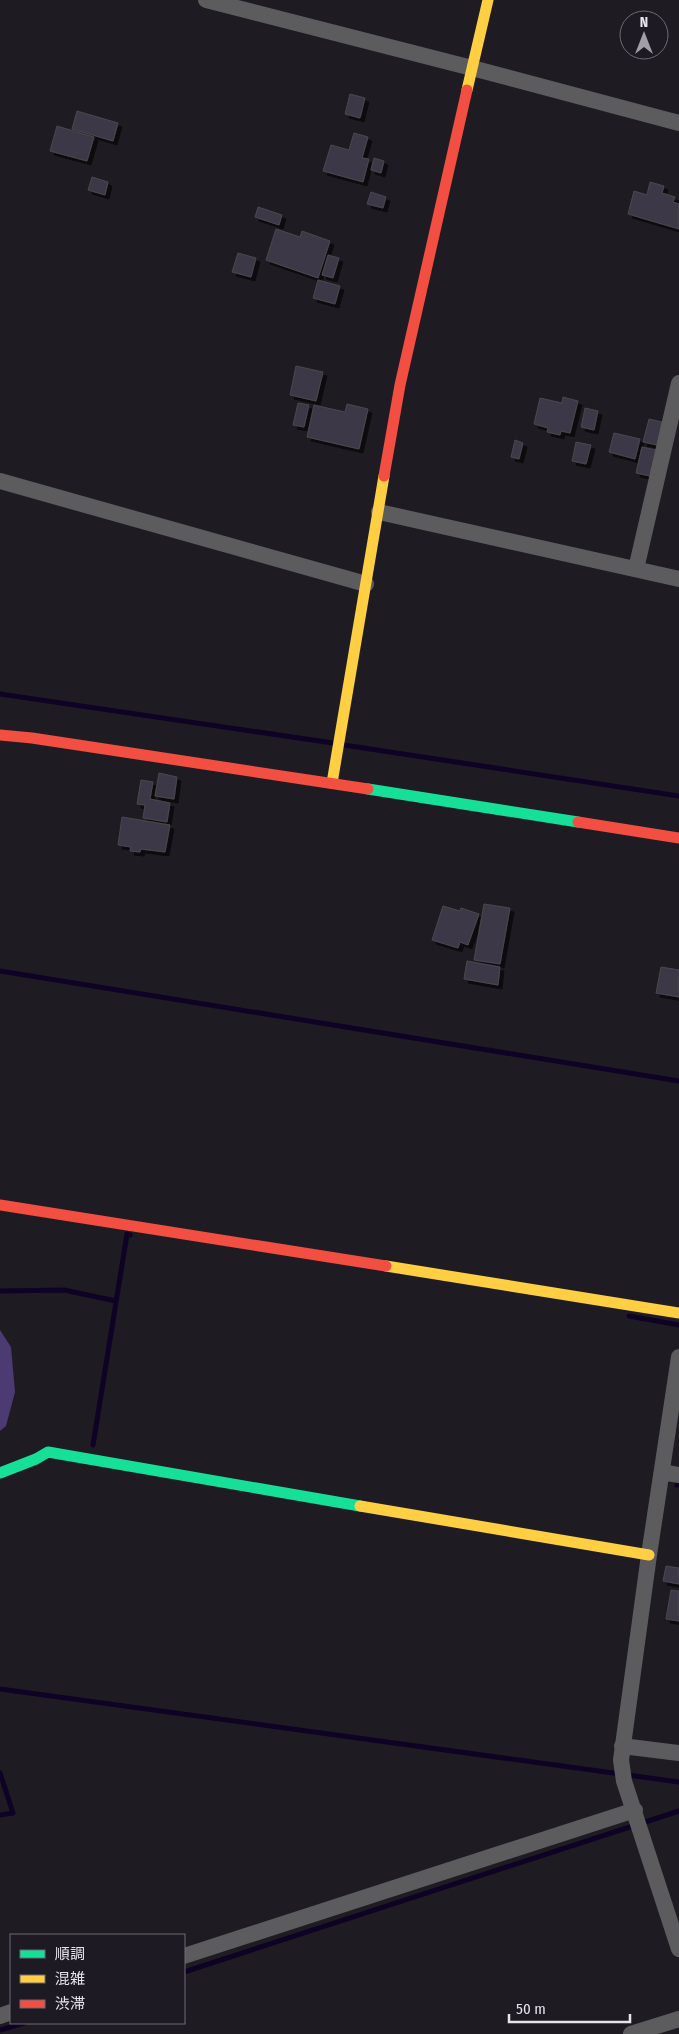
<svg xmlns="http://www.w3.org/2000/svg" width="679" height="2034" font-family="'Fira Sans Condensed','Noto Sans JP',sans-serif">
  <defs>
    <filter id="shadow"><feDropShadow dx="4" dy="4" stdDeviation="0" flood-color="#0009"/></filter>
  </defs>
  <rect width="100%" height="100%" fill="#1e1c22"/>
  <path fill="#4c3a72" d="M0,1330L11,1347L15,1392L6,1426L0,1431Z"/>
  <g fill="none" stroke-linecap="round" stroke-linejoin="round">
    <path stroke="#0e0324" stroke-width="5" d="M0,694L333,743
      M344,745L679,796
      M0,971L679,1081
      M0,1291L64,1290L116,1301
      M629,1316L679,1325
      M93,1445L127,1234L130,1235
      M677,1485H679
      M0,1689L679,1782
      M0,1773L13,1813L0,1815
      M184,1972L679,1811
      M0,2030L24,2023"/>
  </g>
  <path fill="#3e3947" stroke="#49484d" filter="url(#shadow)" d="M350,94L365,98L360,118L345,114Z
    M77,111L118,123L113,141L72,129Z
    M57,126L94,137L87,161L50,151Z
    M354,133L368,137L362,158L369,159L363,182L323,171L331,145L349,150Z
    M374,158L384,161L381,173L371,170Z
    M92,177L108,182L105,195L88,190Z
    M650,182L664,186L662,193L675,197L673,202L679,204V229L628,214L634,191L647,195Z
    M371,192L386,197L383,208L367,204Z
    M258,207L282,215L279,225L255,217Z
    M276,229L300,237L302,231L330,241L318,278L266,260Z
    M238,253L256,258L251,277L232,272Z
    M328,255L339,258L333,278L322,275Z
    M318,280L340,286L335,304L313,298Z
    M296,366L323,372L316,401L290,395Z
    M563,397L578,401L570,433L561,431L560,435L547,432L548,428L534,424L540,398L562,403Z
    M298,403L309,405L304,427L293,425Z
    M347,404L368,409L359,449L307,437L314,405L345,412Z
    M585,408L598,411L594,430L581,427Z
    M649,419L662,422L657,445L643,442Z
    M614,433L640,439L635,459L609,452Z
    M515,440L523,443L519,459L511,457Z
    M576,442L591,445L586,464L572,461Z
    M642,447L656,450L650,476L636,473Z
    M159,773L177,777L174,799L155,796Z
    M141,780L153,782L150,799L170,803L167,822L143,818L145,805L137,804Z
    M122,817L170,825L165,852L141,849L140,852L130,851L131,847L118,845Z
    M484,904L510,908L500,964L474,960Z
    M443,906L460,911L461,908L479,914L468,945L460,942L458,948L432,940Z
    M467,961L500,967L498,985L464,979Z
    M661,967L679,970V997L656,993Z
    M666,1566L679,1568V1584L663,1581Z
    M671,1590L679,1591V1621L666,1619Z"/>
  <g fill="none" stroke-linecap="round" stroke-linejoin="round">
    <path stroke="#5c5c5e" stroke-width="16" d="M206,0L472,68L679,123
      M0,481L366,584
      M379,512L679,579
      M636,569L679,383
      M679,1357L649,1555L621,1760L624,1781L679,1949
      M662,1472L679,1475
      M622,1746L679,1753
      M184,1956L635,1810
      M0,2016L11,2012
      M631,2034L679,2019"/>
    <path stroke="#16e098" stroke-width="11" d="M368,789L578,822
      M0,1473L36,1459L48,1452L360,1506"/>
    <path stroke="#ffcf43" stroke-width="11" d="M467,90L488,0
      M332,783L384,476
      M386,1266L679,1313
      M360,1506L649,1555"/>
    <path stroke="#f24e42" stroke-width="11" d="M384,476L400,385L467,90
      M0,735L32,738L368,789
      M578,822L679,838
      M0,1205L386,1266"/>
  </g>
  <rect x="10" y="1934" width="175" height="90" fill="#1d1a24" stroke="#6d6b74"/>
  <rect x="20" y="1950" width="25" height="8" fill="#16e098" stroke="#6d6b74"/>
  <text x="55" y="1959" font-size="15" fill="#e6e5ec">順調</text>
  <rect x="20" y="1975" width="25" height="8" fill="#ffcf43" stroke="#6d6b74"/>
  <text x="55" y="1984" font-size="15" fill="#e6e5ec">混雑</text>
  <rect x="20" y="2000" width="25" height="8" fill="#f24e42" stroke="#6d6b74"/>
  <text x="55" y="2009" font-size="15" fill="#e6e5ec">渋滞</text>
  <g transform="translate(644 35)"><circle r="24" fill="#1d1a24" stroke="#6d6b74"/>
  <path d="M0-4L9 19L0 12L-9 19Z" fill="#a09fa5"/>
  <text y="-8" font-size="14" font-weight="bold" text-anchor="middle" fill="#e6e5ec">N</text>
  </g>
  <path d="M509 2014v8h121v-8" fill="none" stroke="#e6e5ec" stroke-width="2.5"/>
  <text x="516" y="2014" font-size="15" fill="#e6e5ec" stroke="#1d1a24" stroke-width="4" paint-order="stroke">50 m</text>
</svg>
